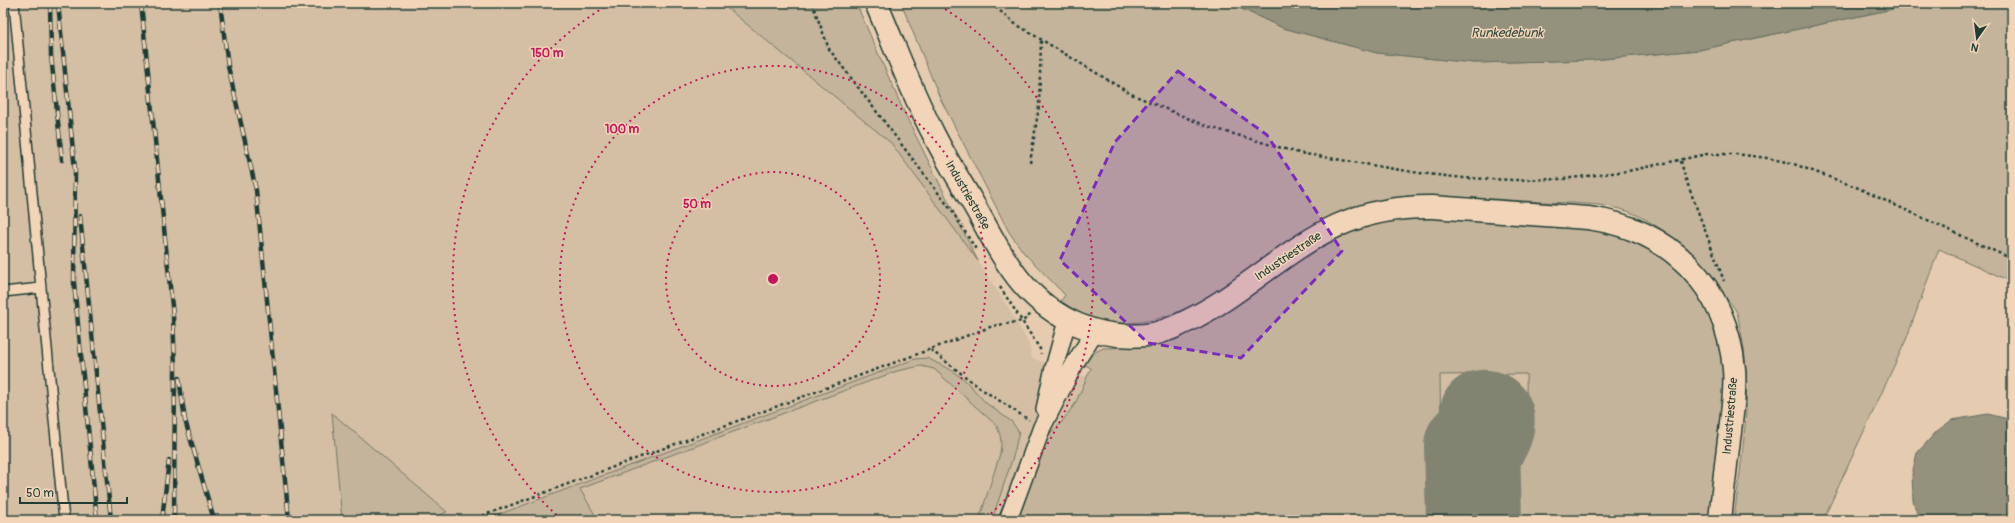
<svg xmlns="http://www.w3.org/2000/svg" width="2015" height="523" font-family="Pangolin,sans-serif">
  <rect width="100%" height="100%" fill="#e5ccb0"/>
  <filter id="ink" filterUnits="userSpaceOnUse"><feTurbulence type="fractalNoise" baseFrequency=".025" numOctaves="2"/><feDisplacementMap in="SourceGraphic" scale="8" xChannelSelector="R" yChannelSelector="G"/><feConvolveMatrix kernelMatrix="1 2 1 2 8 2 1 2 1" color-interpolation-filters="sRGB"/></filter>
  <g filter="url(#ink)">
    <path fill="#d4bfa5" d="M3,3H856L904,112L978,261L1010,310L1029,344L1032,358L1089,378L1166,349L1371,229L1702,520H3Z"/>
    <path fill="#c4b49b" stroke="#727868" d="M721,3H856L904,112L978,261L891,143Z
      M901,3H1229L1283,28L1377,53L1474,63L1592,60L1699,50L1893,9L1899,3H2012V282L1939,249L1906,340L1823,520H1734C1741,457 1754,395 1741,332C1739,325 1739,315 1735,309C1731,302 1724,297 1719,290C1713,283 1710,273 1703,266C1685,245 1655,222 1630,212C1608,203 1567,203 1543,202C1483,199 1420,191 1360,206C1268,230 1199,345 1095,319C1082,316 1072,308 1061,301L1065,295L1024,253L1009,232L940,98Z
      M1391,217L1571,222L1650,244L1697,289L1716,326L1724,369L1723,407L1711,520H1508L1507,473L1527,440L1526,374L1440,375L1442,520H1017L1049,434L1061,423L1075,404L1091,368L1083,364L1089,355L1103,348L1141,347L1176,340L1215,317L1318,243Z
      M927,358L951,370L966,381L986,403L1012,422L1019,432L1013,457L992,520H979L999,457C1002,445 1002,437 996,425L934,369L921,366L897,371L580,489L598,520H484L915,359Z
      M332,413L447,512L428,520H342Z"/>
    <path fill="#94917d" stroke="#656f60" d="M1229,3H1899L1893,9L1699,50L1592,60L1474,63L1377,53L1283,28Z
      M1988,414L2012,420V517L2007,520H1919L1913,501L1912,474L1917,453L1937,431L1952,420Z"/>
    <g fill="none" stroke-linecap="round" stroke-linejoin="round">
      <path stroke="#828472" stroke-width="38" d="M1472,446C1470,434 1458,425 1459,413C1460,376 1523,382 1515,429C1512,451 1493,468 1482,486C1478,492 1476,499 1474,506"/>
      <path stroke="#828472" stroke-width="96" d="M1472,446L1474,520"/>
      <defs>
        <path id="lane" d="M41,288L64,520
          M3,292L41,288L14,3"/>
        <path id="street" d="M1045,409L1053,372L1067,321
          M1008,520L1042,427L1075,363L1095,331"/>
        <path id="secondary" d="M876,3C895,47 912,93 934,135C945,157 958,178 971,200C987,227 1001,258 1022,283C1053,319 1097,340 1146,335C1169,333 1204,313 1224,300C1297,251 1336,206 1432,207L1588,218C1670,229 1726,285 1734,369C1736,390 1732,411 1730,432C1726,462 1723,491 1720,520"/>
      </defs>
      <use href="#lane" stroke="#1f3d34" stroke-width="12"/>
      <use href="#street" stroke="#1f3d34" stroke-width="20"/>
      <use href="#secondary" stroke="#1f3d34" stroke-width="25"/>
      <path stroke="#1f3d34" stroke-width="2.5" stroke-dasharray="3 3" stroke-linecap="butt" d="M812,3L829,49L952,211L977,251
        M991,3L1014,23L1131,94L1206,126L1299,153L1419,173L1464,178L1514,180L1563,179L1628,171L1707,154H1736L1767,158L1791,163L1856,187L2012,259
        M1681,161L1685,177L1724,281
        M1030,163L1039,106L1041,41
        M1000,287L1040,349L1041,354
        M931,350L980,388L1029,420
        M471,520L966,336L993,326L1023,321L1031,314"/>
      <use href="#lane" stroke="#f2d5b8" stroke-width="9"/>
      <use href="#street" stroke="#f2d5b8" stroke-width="17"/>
      <use href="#secondary" stroke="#f2d5b8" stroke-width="22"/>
      <defs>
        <path id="rail" d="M50,3L51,55L62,160
          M58,3L75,170L74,283L97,520
          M141,3L173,316L175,368L174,520
          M220,3L228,66L256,190L289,520
          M80,216L111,520
          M179,378L185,420L214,520
          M162,520L169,460"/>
      </defs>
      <use href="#rail" stroke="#1f3d34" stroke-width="4.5"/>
      <use href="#rail" stroke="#f2d5b8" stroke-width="3" stroke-dasharray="9" stroke-linecap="butt"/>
    </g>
  </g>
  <path fill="#7b2cbf" fill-opacity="0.2" stroke="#7b2cbf" stroke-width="3" stroke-dasharray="8 5" stroke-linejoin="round" d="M1178,71L1267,135L1342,251L1241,358L1148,343L1060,260L1115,142Z"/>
  <g fill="none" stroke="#c2185b" stroke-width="2" stroke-dasharray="2 4">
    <circle cx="773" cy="279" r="107"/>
    <circle cx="773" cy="279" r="213"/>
    <path d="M561 519A320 320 0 0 1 611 3M935 3A320 320 0 0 1 985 519"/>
  </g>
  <g text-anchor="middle" stroke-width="3" stroke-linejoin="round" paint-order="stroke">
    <g font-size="12" fill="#1f3d34" stroke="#f2d5b8">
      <text transform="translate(968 195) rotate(60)" y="4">Industriestraße</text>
      <text transform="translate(1288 256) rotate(-34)" y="4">Industriestraße</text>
      <text transform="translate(1730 416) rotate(-85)" y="4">Industriestraße</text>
    </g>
    <g font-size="13" font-style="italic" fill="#314a3f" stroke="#f2d5b8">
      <text x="1507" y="37">Runkedebunk</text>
    </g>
  </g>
  <circle cx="773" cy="279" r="6" fill="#c2185b" stroke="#f2d5b8" stroke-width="2"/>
  <g font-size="12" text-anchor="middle" font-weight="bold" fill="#c2185b" stroke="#f2d5b8" stroke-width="3" stroke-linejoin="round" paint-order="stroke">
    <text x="547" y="57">150 m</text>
    <text x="622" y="133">100 m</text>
    <text x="697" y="208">50 m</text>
  </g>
  <rect width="2015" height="523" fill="none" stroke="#f2d5b8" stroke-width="16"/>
  <rect x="8" y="8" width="1999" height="507" fill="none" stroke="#1f3d34" stroke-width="1.5" filter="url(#ink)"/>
  <g transform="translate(1977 38) rotate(194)" stroke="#f2d5b8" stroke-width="3" paint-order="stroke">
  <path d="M0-3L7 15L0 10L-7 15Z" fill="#1f3d34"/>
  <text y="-6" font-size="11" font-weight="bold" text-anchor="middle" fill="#1f3d34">N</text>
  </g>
  <path d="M20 497v6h107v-6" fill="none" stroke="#1f3d34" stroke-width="2"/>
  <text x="26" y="497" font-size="12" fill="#1f3d34" stroke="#f2d5b8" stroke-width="3" paint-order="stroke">50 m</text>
</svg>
